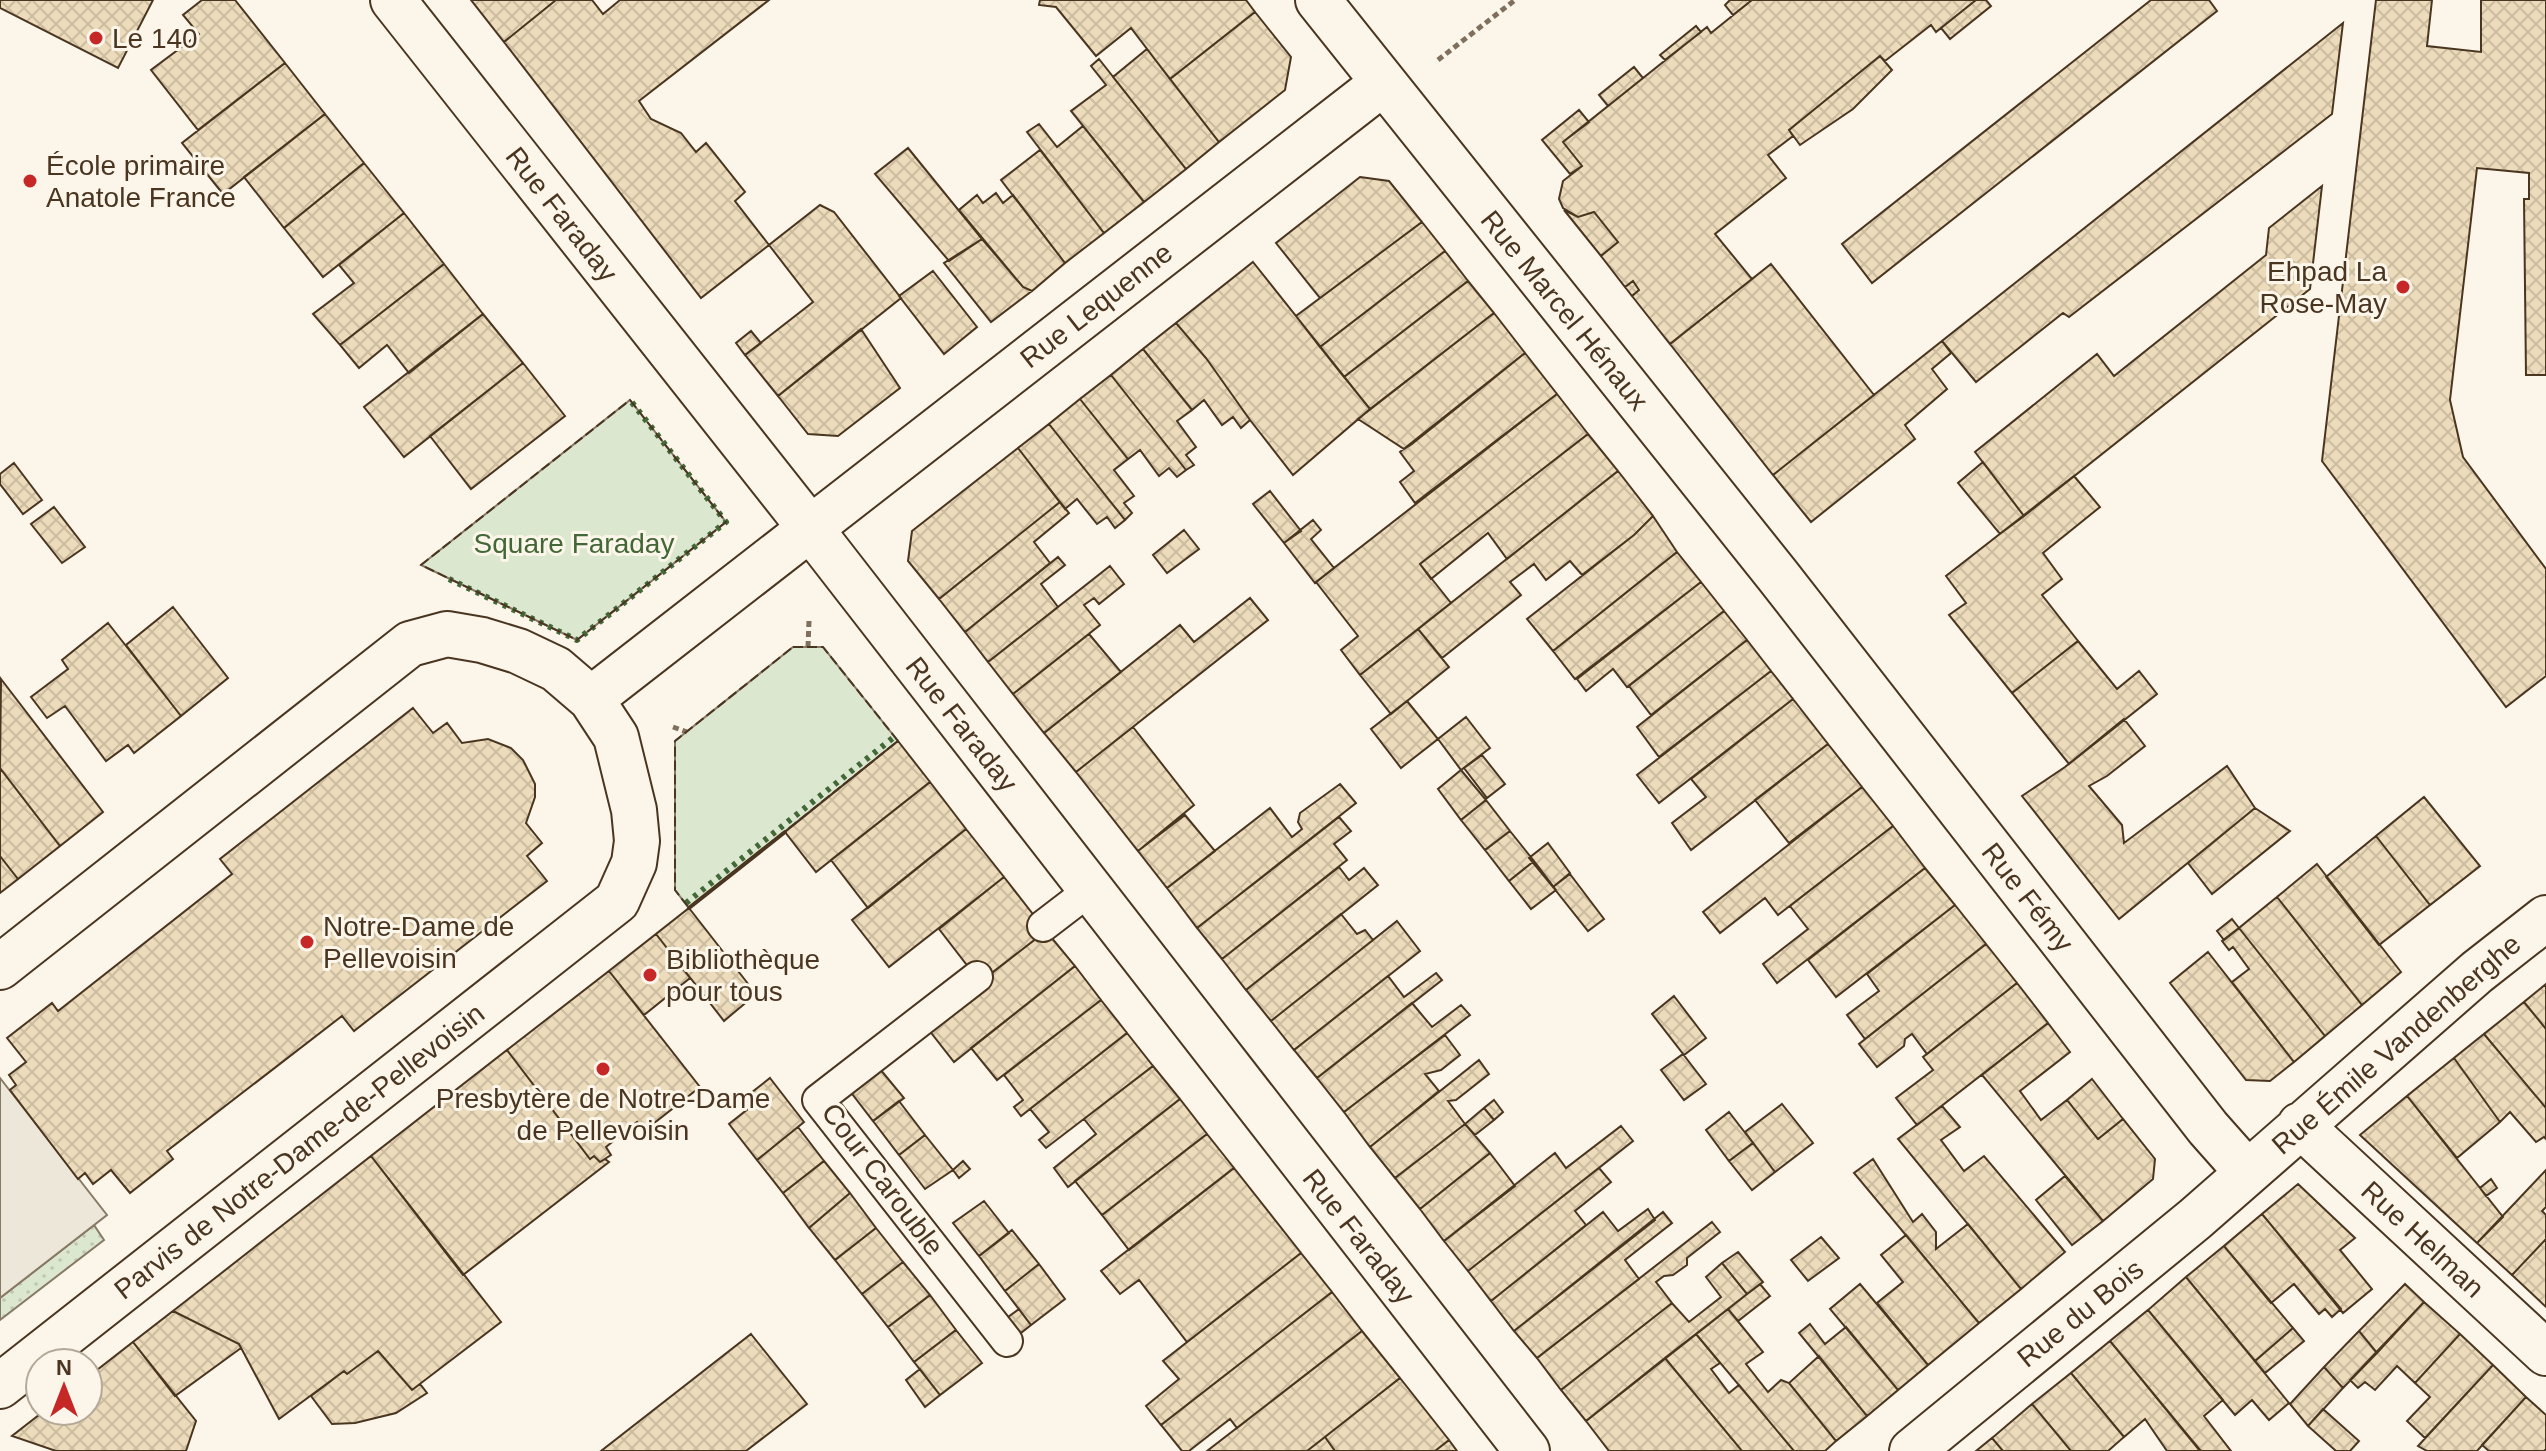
<svg xmlns="http://www.w3.org/2000/svg" width="2546" height="1451" font-family="Arial,sans-serif">
  <defs>
    <pattern id="grass-dots" width="8" height="8" patternUnits="userSpaceOnUse" patternTransform="scale(2)"><rect width="8" height="8" fill="#dce7d0"/><path d="M2 2h.1M6 6h.1" fill="none" stroke="#bec7b2" stroke-width="1.8" stroke-linecap="round"/></pattern>
    <pattern id="building-cross-hatch" width="8" height="8" patternUnits="userSpaceOnUse" patternTransform="scale(2)"><rect width="8" height="8" fill="#ecdcbc"/><path d="M0 0l8 8M0 8l8-8" fill="none" stroke="#ccbda1"/></pattern>
  </defs>
  <rect width="100%" height="100%" fill="#fbf6e9"/>
  <path fill="url(#grass-dots)" stroke="#887966" stroke-width="2" d="M94,1225L104,1240L0,1320V1298Z"/>
  <path fill="#dce7d0" stroke="#887966" stroke-width="2" d="M630,400L726,522L577,640L421,565Z
    M793,647H823L898,741L689,908L675,890V741Z"/>
  <path fill="#ede7d9" stroke="#887966" stroke-width="2" d="M0,1078L107,1215L0,1298Z"/>
  <path fill="url(#building-cross-hatch)" stroke="#4a3520" stroke-width="2" d="M0,0H153L118,68L0,8Z
    M202,0H235L285,63L198,130L151,70L199,34L183,15Z
    M471,0H556L504,42Z
    M556,0H592L603,14L620,0H769L639,101L651,119L681,133L696,152L706,143L745,192L735,201L769,245L701,298L504,42Z
    M1040,0H1246L1255,12L1170,79L1131,28L1096,56L1056,7L1039,5Z
    M1730,0H1752L1733,15L1725,5Z
    M1752,0H1976L1936,32L1931,25L1885,61L1880,56L1789,130L1793,136L1768,155L1786,178L1715,234L1752,279L1670,344L1632,296L1639,290L1633,281L1625,287L1601,256L1618,242L1594,212L1578,217L1563,208L1559,199L1563,181L1582,166L1563,142L1707,27L1711,33Z
    M1976,0H1986L1991,6L1950,39L1941,28Z
    M2151,0H2209L2217,11L1872,283L1842,244Z
    M2376,0H2432L2427,46L2481,52V0H2546V375H2526L2524,199H2529V173L2477,168L2450,400L2463,457L2546,569V676L2506,707L2322,461Z
    M1255,12L1291,57L1285,90L1219,142L1170,79Z
    M2343,23L2332,114L2069,317L2063,313L1976,382L1942,341Z
    M1696,26L1701,32L1665,60L1660,55Z
    M1147,49L1219,142L1186,169L1113,77Z
    M1880,56L1892,70L1853,109L1800,145L1789,130Z
    M1099,59L1186,169L1144,202L1071,111L1106,85L1091,66Z
    M285,63L325,114L223,194L182,143Z
    M1634,67L1643,78L1608,106L1599,95Z
    M1579,110L1589,122L1563,142L1582,166L1570,174L1542,140Z
    M325,114L364,163L284,228L244,177Z
    M1039,124L1057,147L1083,126L1144,202L1104,233L1027,132Z
    M908,148L982,239L949,261L875,174Z
    M1040,150L1104,233L1065,263L1001,180Z
    M364,163L404,213L323,277L284,228Z
    M1360,177L1389,181L1422,222L1320,298L1276,243Z
    M2322,186L2310,289L2024,516L1975,452L2097,354L2114,376L2266,255L2269,228Z
    M996,193L1003,203L1013,195L1065,263L1032,291L1023,287L959,210L977,195L983,203Z
    M820,205L834,212L901,298L778,396L745,355L813,302L769,245Z
    M1564,210L1578,217L1594,212L1618,242L1601,256Z
    M404,213L444,264L340,345L313,314L354,283L339,265Z
    M1422,222L1445,251L1320,347L1296,316Z
    M982,239L1023,287L1032,291L991,322L944,263Z
    M1445,251L1468,281L1344,377L1320,347Z
    M1253,262L1370,409L1293,475L1250,420L1206,358L1176,323Z
    M444,264L483,314L409,373L387,345L359,368L340,345Z
    M1771,264L1874,395L1773,475L1670,344Z
    M933,271L977,327L944,354L899,296Z
    M1468,281L1494,313L1370,409L1344,377Z
    M1633,281L1639,290L1632,296L1625,287Z
    M1494,313L1525,353L1412,444L1404,449L1358,419Z
    M483,314L523,363L404,457L364,407Z
    M1176,323L1206,358L1250,420L1241,428L1233,417L1222,425L1204,400L1192,410L1143,349Z
    M861,329L900,388L838,436L808,434L778,396Z
    M751,331L761,343L745,355L736,343Z
    M1942,341L1951,353L1932,369L1947,389L1905,425L1915,439L1811,522L1773,475Z
    M1143,349L1192,410L1177,421L1196,447L1186,455L1194,465L1186,470L1111,375Z
    M1525,353L1557,394L1415,503L1400,482L1414,471L1400,452Z
    M523,363L565,416L471,489L430,436Z
    M1111,375L1186,470L1177,477L1169,468L1159,476L1140,450L1128,459L1080,399Z
    M1557,394L1588,434L1420,564L1451,603L1360,675L1341,650L1358,636L1316,582Z
    M1080,399L1128,459L1114,470L1134,496L1124,503L1132,513L1125,520L1049,424Z
    M1049,424L1125,520L1115,528L1107,517L1097,524L1077,499L1065,509L1018,448Z
    M1588,434L1618,471L1507,559L1488,533L1431,579L1420,564Z
    M1018,448L1060,502L939,599L908,561L912,531Z
    M1983,462L2024,516L2000,534L1958,483Z
    M14,463L42,500L23,514L0,484V474Z
    M1618,471L1653,516L1634,535L1582,575L1570,561L1546,580L1534,564L1510,582L1521,595L1442,658L1418,629Z
    M2074,476L2100,507L2043,553L2062,579L2042,595L2078,641L2012,693L1949,615L1966,603L1946,576Z
    M1270,491L1301,531L1284,543L1253,504Z
    M1060,502L1069,513L1034,542L1050,563L965,632L939,599Z
    M54,507L85,547L62,563L31,524Z
    M1653,516L1677,552L1553,651L1527,619L1634,535Z
    M1313,520L1321,530L1311,539L1334,568L1315,583L1284,543Z
    M1184,530L1199,549L1167,573L1153,555Z
    M1677,552L1701,582L1575,679L1553,651Z
    M1058,557L1065,565L1041,584L1058,607L988,662L965,632Z
    M1110,566L1124,584L1099,604L1094,598L1084,605L1100,625L1013,694L988,662Z
    M1701,582L1724,611L1627,687L1613,669L1586,691L1577,679Z
    M1250,598L1268,620L1076,772L1044,733L1180,625L1194,642Z
    M173,607L228,678L181,716L126,645Z
    M1724,611L1747,640L1651,715L1629,686Z
    M108,623L181,716L134,753L128,745L106,761L65,706L47,718L31,697L68,669L62,660Z
    M1418,629L1449,667L1391,714L1360,675Z
    M1089,634L1121,672L1044,733L1013,694Z
    M1747,640L1771,671L1659,757L1637,727Z
    M2078,641L2117,689L2139,671L2157,694L2069,764L2012,693Z
    M1771,671L1793,699L1659,803L1637,775Z
    M1,679L103,812L60,846L0,768Z
    M1793,699L1828,744L1691,850L1672,823L1706,797L1691,779Z
    M1407,701L1438,739L1401,768L1371,729Z
    M413,708L433,733L447,723L462,743L488,739L511,748L523,760L535,784V797L526,823L542,843L527,856L547,881L354,1031L342,1016L167,1151L173,1159L130,1193L111,1170L93,1184L85,1173L78,1179L10,1090L16,1085L9,1075L26,1062L7,1038L52,1003L58,1011L232,874L220,859Z
    M1466,717L1490,748L1461,770L1438,739Z
    M2124,719L2145,746L2107,776L2089,786L2122,825L2124,843L2227,766L2255,808L2119,919L2022,796L2065,767Z
    M1133,727L1194,805L1138,851L1076,772Z
    M898,741L930,782L816,872L785,832Z
    M1828,744L1862,787L1789,843L1755,800Z
    M1482,755L1505,784L1487,798L1464,768Z
    M0,768L60,846L18,879L0,856Z
    M1461,770L1486,800L1461,820L1438,789Z
    M930,782L966,829L868,908L831,860Z
    M1340,784L1356,803L1197,928L1167,888L1270,808L1292,837L1302,829L1298,822L1300,813Z
    M1862,787L1893,826L1778,915L1765,898L1720,933L1703,912Z
    M2424,797L2480,866L2430,905L2376,836Z
    M1486,800L1510,831L1485,850L1461,820Z
    M2255,808L2290,831L2212,894L2188,863Z
    M1185,815L1215,851L1167,888L1138,851Z
    M1339,817L1351,831L1334,844L1347,860L1222,959L1197,928Z
    M1893,826L1925,868L1777,983L1763,964L1808,929L1790,906Z
    M966,829L1004,877L889,967L852,920Z
    M1510,831L1534,861L1509,881L1485,850Z
    M2376,836L2430,905L2379,945L2326,877Z
    M1548,843L1570,873L1553,887L1529,858Z
    M0,856L18,879L0,893Z
    M1534,861L1556,890L1531,909L1509,881Z
    M2317,864L2401,972L2362,1005L2277,897Z
    M1339,867L1349,880L1364,868L1378,885L1246,990L1222,959Z
    M1925,868L1955,905L1836,997L1808,960Z
    M1570,874L1604,919L1588,931L1553,887Z
    M1004,877L1046,931L980,982L939,929Z
    M2277,897L2362,1005L2325,1036L2239,928Z
    M1955,905L1986,944L1865,1039L1847,1015L1879,991L1867,974Z
    M689,908L756,994L724,1021L656,934Z
    M1341,914L1357,934L1365,930L1373,940L1271,1021L1246,990Z
    M2232,919L2239,928L2224,940L2217,931Z
    M1397,921L1420,951L1294,1050L1271,1021Z
    M2239,928L2325,1036L2294,1062L2232,982L2249,969L2233,947L2229,950L2222,941Z
    M1046,931L1075,966L954,1062L925,1025Z
    M656,934L690,978L644,1015L609,971Z
    M1986,944L2017,983L1927,1054L1912,1034L1905,1039L1904,1046L1877,1067L1859,1044Z
    M2208,952L2294,1062L2270,1081L2246,1080L2170,983Z
    M1075,966L1101,1000L997,1080L971,1048Z
    M609,971L700,1087L644,1131L637,1122L606,1147L611,1155L600,1162L594,1156L590,1159L507,1050Z
    M1436,973L1442,980L1317,1078L1294,1050L1388,976L1404,997Z
    M2017,983L2048,1023L1917,1125L1896,1098L1933,1070L1923,1057Z
    M2546,984V1029L2524,1002Z
    M1674,996L1706,1038L1684,1055L1652,1014Z
    M1101,1000L1127,1033L1021,1116L1014,1107L1023,1100L1004,1075Z
    M2524,1002L2546,1029V1108L2484,1034Z
    M1412,1003L1432,1027L1461,1005L1470,1015L1344,1112L1317,1078Z
    M2048,1023L2070,1052L2020,1091L2041,1120L2067,1100L2098,1139L2123,1119L2155,1159L2153,1179L2103,1221L1982,1075Z
    M1127,1033L1153,1066L1046,1148L1039,1140L1049,1132L1030,1109Z
    M2484,1034L2546,1108V1139L2544,1137L2536,1142L2510,1112L2500,1122L2454,1058Z
    M1445,1035L1460,1055L1441,1070L1425,1074L1439,1091L1370,1147L1344,1112Z
    M507,1050L590,1159L594,1156L600,1162L605,1159L609,1162L463,1275L371,1156Z
    M1683,1054L1706,1084L1684,1100L1661,1070Z
    M2454,1058L2500,1122L2457,1158L2407,1096Z
    M1479,1060L1489,1074L1456,1100L1448,1101L1465,1124L1395,1178L1370,1147Z
    M875,1063L904,1098L873,1121L846,1086Z
    M1153,1066L1180,1099L1068,1187L1054,1168L1096,1134L1084,1119Z
    M770,1078L804,1122L757,1160L729,1124L758,1101L751,1093Z
    M2092,1079L2123,1119L2098,1139L2067,1100Z
    M2407,1096L2503,1217L2477,1243L2360,1135Z
    M1180,1099L1207,1134L1102,1215L1075,1181Z
    M1494,1100L1503,1112L1494,1120L1484,1108Z
    M899,1101L925,1135L899,1155L873,1121Z
    M1782,1104L1813,1143L1775,1172L1745,1132Z
    M1942,1106L1960,1127L1941,1140L1964,1171L1984,1156L2065,1252L2021,1289L1898,1139Z
    M1484,1108L1494,1120L1475,1135L1465,1124Z
    M1729,1112L1753,1143L1729,1161L1706,1130Z
    M1465,1124L1490,1153L1420,1209L1395,1178Z
    M1621,1126L1633,1141L1468,1271L1444,1241L1555,1153L1566,1168Z
    M798,1127L824,1161L783,1193L757,1160Z
    M1207,1134L1234,1168L1129,1250L1102,1215Z
    M925,1135L953,1170L925,1189L899,1155Z
    M1753,1143L1775,1172L1752,1190L1729,1161Z
    M1490,1153L1515,1186L1444,1241L1420,1209Z
    M371,1156L501,1322L412,1390L378,1351L347,1374L344,1371L279,1419L239,1344L173,1311Z
    M1873,1159L1913,1222L1922,1214L1936,1232V1249L1968,1224L2021,1289L1979,1323L1854,1173Z
    M824,1161L850,1193L809,1228L783,1193Z
    M963,1161L970,1169L959,1178L953,1170Z
    M1234,1168L1301,1253L1187,1342L1139,1280L1120,1294L1101,1271Z
    M1599,1168L1611,1182L1575,1211L1586,1225L1491,1301L1468,1271Z
    M2546,1170V1207L2542,1211L2546,1215V1239L2512,1275L2477,1243Z
    M2065,1176L2103,1221L2072,1245L2036,1200Z
    M2491,1179L2497,1188L2486,1196L2480,1188Z
    M2298,1184L2355,1238L2340,1250L2372,1289L2343,1313L2262,1214Z
    M850,1193L876,1228L835,1260L809,1228Z
    M984,1201L1009,1233L979,1256L953,1223Z
    M1648,1209L1655,1220L1514,1331L1491,1301L1603,1212L1618,1231Z
    M1663,1212L1672,1223L1625,1260L1639,1279L1537,1358L1514,1331Z
    M2262,1214L2341,1309L2332,1317L2325,1309L2319,1314L2294,1284L2271,1303L2224,1246Z
    M1712,1222L1720,1232L1687,1258V1265L1673,1275L1664,1276L1656,1282L1672,1303L1561,1390L1537,1358Z
    M876,1228L903,1262L862,1294L835,1260Z
    M1012,1230L1039,1264L1005,1291L979,1256Z
    M1906,1235L1979,1323L1928,1365L1877,1303L1903,1282L1881,1255Z
    M1821,1237L1839,1258L1808,1281L1791,1260Z
    M2546,1239V1307L2512,1275Z
    M2224,1246L2293,1328L2255,1361L2186,1277Z
    M1738,1252L1763,1282L1747,1294L1722,1263Z
    M1301,1253L1332,1292L1161,1425L1146,1406L1179,1379L1163,1361Z
    M903,1262L930,1295L888,1327L862,1294Z
    M1722,1263L1747,1294L1586,1421L1561,1390L1672,1303L1689,1322L1721,1297L1706,1277Z
    M1039,1264L1065,1299L1031,1325L1005,1291Z
    M2186,1277L2289,1403L2269,1420L2252,1400L2235,1415L2148,1310Z
    M1760,1284L1770,1296L1738,1321L1728,1309Z
    M1860,1284L1928,1365L1898,1390L1830,1309Z
    M2405,1284L2424,1302L2377,1353L2359,1331Z
    M1332,1292L1362,1331L1237,1428L1230,1419L1189,1451H1182L1161,1425Z
    M930,1295L956,1330L914,1362L888,1327Z
    M2424,1302L2460,1334L2415,1383L2397,1366L2375,1390L2365,1382L2358,1388L2350,1380Z
    M1019,1309L1031,1325L1017,1336L1004,1320Z
    M1728,1309L1763,1352L1746,1364L1768,1392L1781,1380L1789,1383L1836,1441L1825,1451H1794L1696,1334Z
    M2148,1310L2223,1400L2204,1416L2231,1451H2200L2110,1341Z
    M173,1311L239,1344L241,1348L175,1396L133,1342Z
    M1810,1324L1825,1344L1846,1327L1898,1390L1867,1416L1799,1333Z
    M2293,1328L2304,1341L2265,1373L2255,1361Z
    M956,1330L982,1363L940,1395L914,1362Z
    M1362,1331L1400,1378L1307,1451H1207Z
    M2359,1331L2377,1353L2343,1388L2324,1367Z
    M751,1334L807,1404L746,1451H601Z
    M1696,1334L1720,1363L1711,1369L1729,1393L1739,1385L1794,1451H1742L1665,1358Z
    M2460,1334L2493,1365L2425,1438L2407,1421L2430,1397L2415,1383Z
    M2110,1341L2200,1450L2199,1451H2167L2145,1419L2124,1437L2071,1373Z
    M133,1342L196,1421L186,1451H56L12,1436L44,1411H88V1377Z
    M378,1351L412,1390L420,1384L427,1393L396,1413L355,1423L332,1424L311,1396L344,1371L347,1374Z
    M1819,1356L1867,1416L1836,1441L1789,1383Z
    M1665,1358L1742,1451H1609L1586,1421Z
    M2493,1365L2526,1397L2477,1451H2427L2418,1446Z
    M2324,1367L2343,1388L2308,1426L2290,1404Z
    M920,1369L940,1395L925,1407L906,1380Z
    M2071,1373L2124,1437L2108,1451H2071L2032,1404Z
    M1400,1378L1449,1440L1435,1451H1335L1325,1437Z
    M2526,1397L2546,1415V1449L2544,1451H2489L2482,1445Z
    M2032,1404L2071,1451H2003L1992,1438Z
    M2323,1409L2359,1441L2350,1451H2336L2308,1426Z
    M1325,1437L1335,1451H1307Z
    M1992,1438L2003,1451H1976Z
    M1449,1440L1457,1451H1435Z"/>
  <g fill="none" stroke-linecap="round" stroke-linejoin="round">
    <defs>
      <path id="lane" d="M1043,926L1090,890
        M977,977L818,1100L1007,1341"/>
      <path id="street" d="M393,0L810,528L1527,1451
        M1318,0L1778,576L2208,1128L2247,1172
        M591,699L1383,83
        M0,967L410,644L447,634L482,640L518,651L556,669L591,699L616,737L634,810L637,841L634,863L617,901L0,1386
        M2300,1125L2546,1353
        M1912,1451L2195,1219L2477,972L2546,918"/>
    </defs>
    <use href="#lane" stroke="#4a3520" stroke-width="34"/>
    <use href="#street" stroke="#4a3520" stroke-width="48"/>
    <path stroke="#7f6f5c" stroke-width="5" stroke-dasharray="6 4" stroke-linecap="butt" d="M1438,60L1515,0
      M808,647L809,621
      M673,727L687,732"/>
    <use href="#lane" stroke="#fbf6e9" stroke-width="30"/>
    <use href="#street" stroke="#fbf6e9" stroke-width="44"/>
    <path stroke="#436837" stroke-width="6" stroke-dasharray="4 6" stroke-linecap="butt" d="M449,579L577,640L726,522L630,400
      M686,903L894,737"/>
    <path stroke="#4a3520" stroke-width="2" stroke-dasharray="10 4" stroke-linecap="butt" d="M630,400L726,522L577,640L421,565Z
      M793,647H823L898,741L689,908L675,890V741Z"/>
    <path stroke="#4a3520" stroke-width="4" d="M689,908L785,832"/>
  </g>
  <g fill="#c62828" stroke="#fbf6e9" stroke-width="3">
    <circle cx="96" cy="38" r="8"/>
    <circle cx="30" cy="181" r="8"/>
    <circle cx="2403" cy="287" r="8"/>
    <circle cx="307" cy="942" r="8"/>
    <circle cx="650" cy="975" r="8"/>
    <circle cx="603" cy="1069" r="8"/>
  </g>
  <g text-anchor="middle" stroke-width="6" stroke-linejoin="round" paint-order="stroke">
    <g font-size="28" fill="#4a3520" stroke="#fbf6e9" text-anchor="start">
      <text x="112" y="48">Le 140</text>
      <text x="46" y="175">École primaire<tspan x="46" dy="32">Anatole France</tspan></text>
      <text x="2387" y="281" text-anchor="end">Ehpad La<tspan x="2387" dy="32">Rose-May</tspan></text>
      <text x="323" y="936">Notre-Dame de<tspan x="323" dy="32">Pellevoisin</tspan></text>
      <text x="666" y="969">Bibliothèque<tspan x="666" dy="32">pour tous</tspan></text>
      <text x="603" y="1108" text-anchor="middle">Presbytère de Notre-Dame<tspan x="603" dy="32">de Pellevoisin</tspan></text>
    </g>
    <g font-size="28" fill="#4a3520" stroke="#fbf6e9">
      <text transform="translate(562 214) rotate(52)" y="10">Rue Faraday</text>
      <text transform="translate(1096 305) rotate(-38)" y="10">Rue Lequenne</text>
      <text transform="translate(1565 310) rotate(51)" y="10">Rue Marcel Hénaux</text>
      <text transform="translate(962 724) rotate(52)" y="10">Rue Faraday</text>
      <text transform="translate(2028 897) rotate(52)" y="10">Rue Fémy</text>
      <text transform="translate(2396 1044) rotate(-41)" y="10">Rue Émile Vandenberghe</text>
      <text transform="translate(299 1151) rotate(-38)" y="10">Parvis de Notre-Dame-de-Pellevoisin</text>
      <text transform="translate(883 1179) rotate(53)" y="10">Cour Carouble</text>
      <text transform="translate(1359 1236) rotate(52)" y="10">Rue Faraday</text>
      <text transform="translate(2423 1239) rotate(43)" y="10">Rue Helman</text>
      <text transform="translate(2080 1313) rotate(-39)" y="10">Rue du Bois</text>
    </g>
    <g font-size="28" fill="#436837" stroke="#fbf6e9">
      <text x="574" y="553">Square Faraday</text>
    </g>
  </g>
  <g transform="translate(64 1387)"><circle r="38" fill="#fbf6e9" stroke="#b4a999" stroke-width="2"/>
  <path d="M0-6L14 30L0 20L-14 30Z" fill="#c62828"/>
  <text y="-12" font-size="22" font-weight="bold" text-anchor="middle" fill="#4a3520">N</text>
  </g>
</svg>
